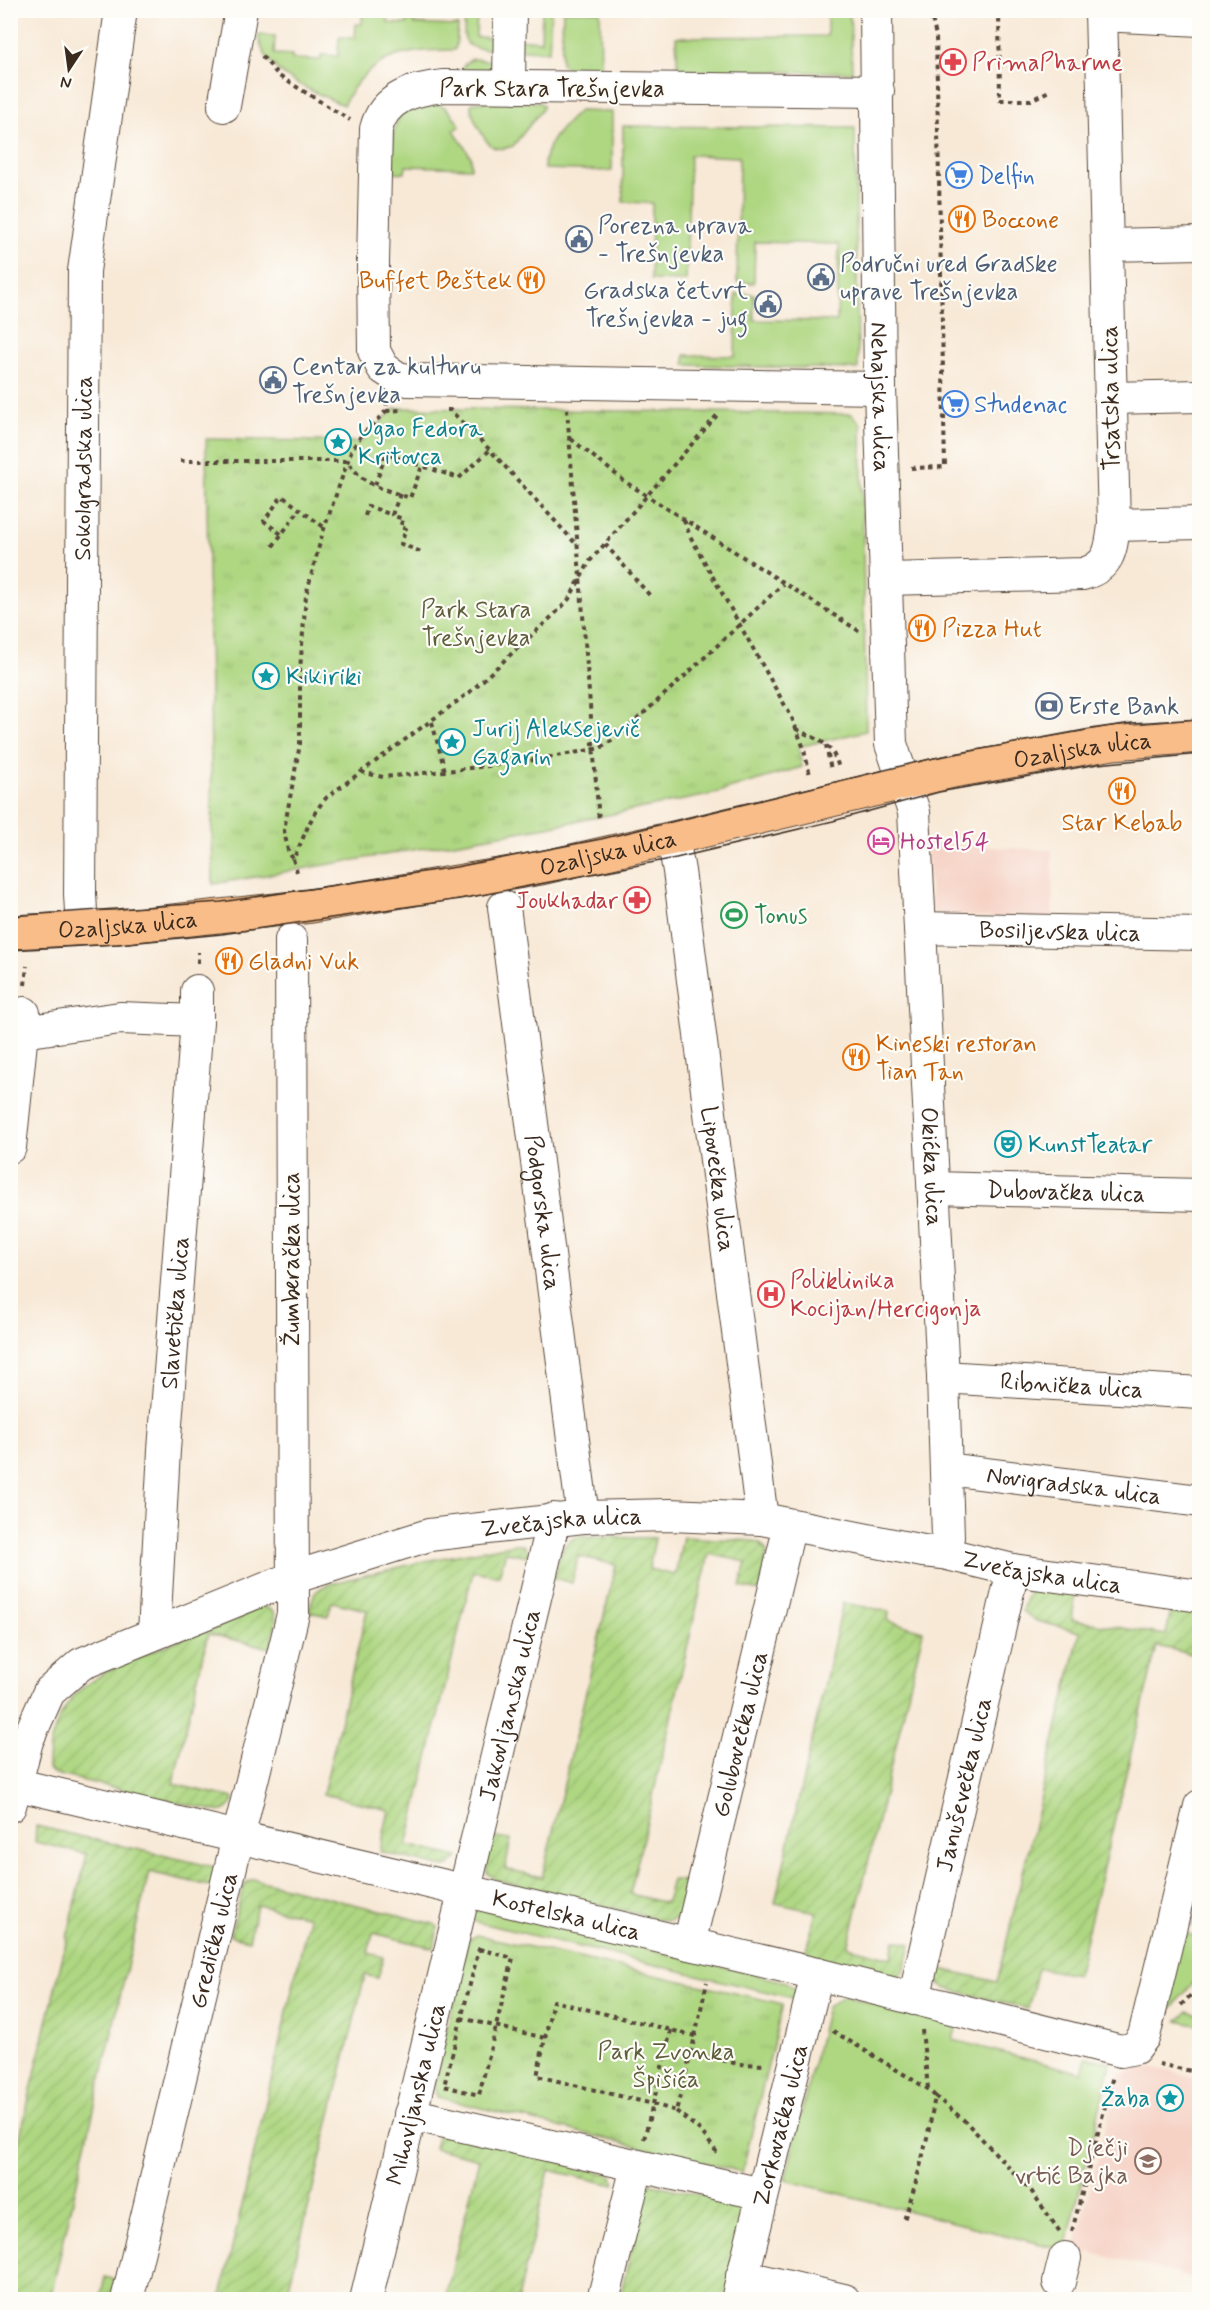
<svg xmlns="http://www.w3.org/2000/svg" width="1210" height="2310" font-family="Mynerve,sans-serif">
  <defs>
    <pattern id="industrial-furrows" width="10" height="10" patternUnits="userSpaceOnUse" patternTransform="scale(1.5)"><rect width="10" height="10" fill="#d1bfbf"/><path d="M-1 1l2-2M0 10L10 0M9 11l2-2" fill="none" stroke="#b4a4a4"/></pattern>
    <pattern id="park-tufts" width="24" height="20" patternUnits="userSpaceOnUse" patternTransform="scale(1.5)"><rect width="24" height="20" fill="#afd782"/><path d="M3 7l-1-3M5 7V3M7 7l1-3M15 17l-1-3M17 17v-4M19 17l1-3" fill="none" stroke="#97b970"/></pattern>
    <pattern id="garden-furrows" width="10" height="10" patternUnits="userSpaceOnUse" patternTransform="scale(1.5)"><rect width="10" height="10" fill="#afd782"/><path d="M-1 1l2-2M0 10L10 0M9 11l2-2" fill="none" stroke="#97b970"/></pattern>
  </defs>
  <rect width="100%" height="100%" fill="#fdfcf7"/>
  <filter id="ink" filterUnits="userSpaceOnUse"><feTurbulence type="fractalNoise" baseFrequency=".0167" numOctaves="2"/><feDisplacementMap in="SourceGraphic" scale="12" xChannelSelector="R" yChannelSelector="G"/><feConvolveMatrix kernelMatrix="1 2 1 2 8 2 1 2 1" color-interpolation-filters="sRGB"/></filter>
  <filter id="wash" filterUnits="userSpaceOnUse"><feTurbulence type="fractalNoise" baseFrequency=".008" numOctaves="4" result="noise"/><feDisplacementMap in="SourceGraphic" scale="24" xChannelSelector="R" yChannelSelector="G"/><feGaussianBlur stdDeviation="1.35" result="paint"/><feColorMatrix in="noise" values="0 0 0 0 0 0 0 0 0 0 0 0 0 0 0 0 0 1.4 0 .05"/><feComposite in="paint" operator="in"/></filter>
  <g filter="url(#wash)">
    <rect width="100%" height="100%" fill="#f8e9d7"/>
    <path fill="#f6d2c5" d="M926,844L1052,850L1053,921L936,915L932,911Z
      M1141,2065L1199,2078V2279L1080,2250L1076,2244L1118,2077Z"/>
    <path fill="url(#industrial-furrows)" d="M1199,1860V1928L1183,1925Z"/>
    <path fill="#afd782" stroke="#758050" stroke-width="1.5" d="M414,10V24L458,26L456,47L454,50C403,50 369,55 343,105C311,90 265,76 258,35L275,36L274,54L292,55V59L321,60V55L338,56L339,37L355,38L356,24H362V11H389L388,23L407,24L408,11Z
      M465,11H477L476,37L497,38L496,50C459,47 464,45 465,11Z
      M542,11H551L549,51L518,50L519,39L541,41Z
      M563,11H600L601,73L572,72L561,63Z
      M827,11H850L852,72L678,71L676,37L827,36Z
      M473,59L494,61L485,73L460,80C461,69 463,63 473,59Z
      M475,102H538L543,105V108L513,146C507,148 499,150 493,147C485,143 470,114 471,105Z
      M431,103C447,103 452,115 460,126L454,130L471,157V168L406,166L405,173L393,172C393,153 388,121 408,109C414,105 424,105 431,103Z
      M579,111L612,112V171L544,169C543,145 562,127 579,111Z
      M623,126L855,128L858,369L685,365V355L735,356L736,294H754V320L837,321L839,244L755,242L754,283L737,282L739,157L690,155L686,281L651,280L652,203L623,202Z
      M484,1910L786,1982L795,1989L797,1999L468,1920L472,1911Z
      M1182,1932L1199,1937V1977L1159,2021Z
      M843,1996L957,2024L953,2040L1082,2073L1086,2057L1111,2063L1065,2250L785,2180L827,2007Z
      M1187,2012L1199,2015V2025L1178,2020Z"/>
    <path fill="url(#park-tufts)" stroke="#758050" stroke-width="1.5" d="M395,408L852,414L861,424L866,731L798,747L802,767L709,795L547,827L213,884L206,439L361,442Z
      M477,1935L783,2004L742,2172L437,2097L434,2085L468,1940Z"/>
    <path fill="url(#garden-furrows)" stroke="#758050" stroke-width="1.5" d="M577,1537L655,1538L649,1569L675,1575L683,1537L754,1541L760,1543L767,1551L760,1591L740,1587L746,1562L709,1554L630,1894L666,1903L672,1880L690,1881C686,1897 687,1920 666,1921L497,1880L487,1873L486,1864L492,1836L511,1839L505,1869L542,1877L616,1565L578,1556L572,1583L554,1578C558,1563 559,1542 577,1537Z
      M516,1544L525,1546L529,1556L506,1552L499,1576L473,1571L407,1845L458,1857L449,1866L444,1867L380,1852L389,1810L323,1794L367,1610L332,1602L328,1616L309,1612C313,1593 314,1589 333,1583L425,1561Z
      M1030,1587L1076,1590L1072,1620L1166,1635L1172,1605L1199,1609V1656L1157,1646L1077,1975L1038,1968L1028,2009L944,1988C935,1982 935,1978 937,1968L997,1982L1080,1632L1037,1621L1022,1611Z
      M843,1603L889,1611L888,1621L923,1631L848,1947L891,1958L895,1940L911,1944L904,1972L894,1978L805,1954L816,1912L775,1903Z
      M262,1605L274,1612L276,1620L271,1648L208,1634L173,1784L234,1798C231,1807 225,1813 215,1811L55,1774L48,1769C47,1742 59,1709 80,1690C103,1670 136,1658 165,1646C197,1632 230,1619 262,1605Z
      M36,1826L219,1868L215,1887L149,1872L50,2299L11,2300V2174L87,1854L35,1842Z
      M253,1879L434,1924L438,1927L434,1948L373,1933L368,1953L383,1957L378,1978L365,1975L286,2299L220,2300L309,1917L257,1905L249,1940L230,1936L243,1888L247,1882Z
      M439,2131L612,2175L614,2185L549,2170L518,2299H445L479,2159L434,2148Z
      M648,2183L744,2205L727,2299L619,2300Z
      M105,2277L117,2280L111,2299L100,2300Z"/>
  </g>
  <g filter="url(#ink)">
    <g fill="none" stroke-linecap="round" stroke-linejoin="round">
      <defs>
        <g id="minor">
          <path id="s1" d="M876,10L880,388L891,744L914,812L943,1377L948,1537L943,1553"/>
          <path d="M1101,15L1200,20"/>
          <path d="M509,86L510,10"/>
          <path d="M878,91L444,86C414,89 384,97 376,129L373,263L374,351L383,368L398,378L408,380L880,388"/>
          <path d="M224,106L241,10"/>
          <path d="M1107,245L1200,243"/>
          <path d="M1110,398L1200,396"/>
          <path d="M1114,525L1200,523"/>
          <path d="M887,579L1083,574C1110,566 1111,550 1114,525L1101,10"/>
          <path id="s2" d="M673,838L679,871L762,1519"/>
          <path id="s3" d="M504,907L583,1517"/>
          <path id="s4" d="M82,928L80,894L84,271L121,10"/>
          <path id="s5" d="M920,928L1200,934"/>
          <path d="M23,1032L120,1018L197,1021"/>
          <path d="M10,1147L24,1013"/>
          <path id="s6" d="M934,1188L1200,1195"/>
          <path id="s7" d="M943,1377L1200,1393"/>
          <path id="s8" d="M947,1469L1200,1501"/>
          <path id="s9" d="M154,1633L164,1450L197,1021V991"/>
          <path id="s10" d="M10,1783L817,1974L1121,2051L1135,2048L1144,2036L1200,1806"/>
          <path id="s11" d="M10,1806L27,1741L49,1692L81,1664L292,1578L429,1535L583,1517L670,1515L762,1519L923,1551L943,1553L1013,1570L1200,1596"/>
          <path id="s12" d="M689,1944L790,1525"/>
          <path id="s13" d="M914,1999L1013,1570"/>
          <path d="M410,2114L762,2194"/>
          <path d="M742,2276L844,2300"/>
          <path d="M1059,2282L1065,2258"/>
          <path id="s14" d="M127,2300L231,1866L293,1614L291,940"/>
          <path id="s15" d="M366,2300L554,1519"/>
          <path d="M603,2300L637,2167"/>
          <path id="s16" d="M737,2300L817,1974"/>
        </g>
        <g id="major">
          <path id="s17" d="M10,932L117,927L312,906L541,868L673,838L953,771L1113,743L1200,736"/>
        </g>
      </defs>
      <use href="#minor" stroke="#57473a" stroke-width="34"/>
      <use href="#major" stroke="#57473a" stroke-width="35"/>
      <path stroke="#57473a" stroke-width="4" stroke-dasharray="4.5 4.5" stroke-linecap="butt" d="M999,10L1000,100H1031L1049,91
        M262,56L279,76L350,120
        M387,401L386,411L361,436L352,449L322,535L306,595L300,670V744L284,830L288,851L293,859C306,835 308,818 327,797L470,692L559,610L569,599L590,561L719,413
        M567,409L599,821
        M447,410H450L490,450L577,545
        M386,411L401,410
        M571,439L627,483L859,631
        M180,461H347C365,487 382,488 410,498L422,466L459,478L490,450
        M911,468L945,467L936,36L930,10
        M375,485L386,454L422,466
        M400,494L392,515L403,519L400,527L406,529L401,544L424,553
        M365,516L368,506L392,515
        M684,520L690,536L792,718L803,746L810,775
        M281,534L264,521L282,496L325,528
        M605,544L652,598
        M273,546L300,509
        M432,722L445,771
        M796,729C819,741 831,741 839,768
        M826,745L831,770
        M361,772L383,777L445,771L523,762L601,748L621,734L688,673L783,584
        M293,859L298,875
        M198,963V952
        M25,985L27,966
        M479,1949L513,1958L479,2095L444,2086Z
        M1181,2005L1200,1986
        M461,2018L545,2038
        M671,2030L653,2104L537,2076L553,2001L695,2036L691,2053L739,2064L766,2065
        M922,2030L928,2088
        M833,2031L928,2089L935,2096C928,2138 918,2179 904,2220
        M695,2036L707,1982
        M1159,2064L1200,2073
        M935,2096L966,2122L1032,2192L1060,2232
        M676,2111L701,2131L718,2154
        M644,2139L653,2104L676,2111L691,2053
        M1072,2231L1113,2076"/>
      <use href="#minor" stroke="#fff" stroke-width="32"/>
      <use href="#major" stroke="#f8bd89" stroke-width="33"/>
      <path stroke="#3b2a1e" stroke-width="1.5" d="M10,916L221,902L456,867L601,839L934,758L1090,729L1132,723L1200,719
        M10,950L118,944L222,934L460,899L676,858L833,821L939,792L1098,764L1200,754"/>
    </g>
  </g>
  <defs>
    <symbol id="pharmacy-ring" viewBox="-11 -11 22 22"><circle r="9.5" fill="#fdfcf7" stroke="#e0444e" stroke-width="1.5"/><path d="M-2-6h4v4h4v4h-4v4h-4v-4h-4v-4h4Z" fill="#e0444e"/></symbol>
    <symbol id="supermarket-ring" viewBox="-11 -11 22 22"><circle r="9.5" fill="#fdfcf7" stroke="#3f7fe0" stroke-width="1.5"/><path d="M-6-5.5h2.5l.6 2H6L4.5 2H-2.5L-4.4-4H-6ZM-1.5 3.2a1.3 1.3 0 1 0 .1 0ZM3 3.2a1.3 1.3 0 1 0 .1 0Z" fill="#3f7fe0"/></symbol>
    <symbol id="restaurant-ring" viewBox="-11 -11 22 22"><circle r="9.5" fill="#fdfcf7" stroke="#e8710a" stroke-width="1.5"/><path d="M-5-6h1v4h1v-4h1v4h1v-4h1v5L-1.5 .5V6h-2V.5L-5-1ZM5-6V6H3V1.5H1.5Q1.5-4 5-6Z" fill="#e8710a"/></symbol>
    <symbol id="civic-ring" viewBox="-11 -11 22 22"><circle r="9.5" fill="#fdfcf7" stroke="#5c6f8a" stroke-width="1.5"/><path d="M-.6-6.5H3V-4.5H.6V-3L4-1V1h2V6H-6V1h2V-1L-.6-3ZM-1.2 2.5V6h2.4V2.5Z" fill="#5c6f8a"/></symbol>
    <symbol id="sight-ring" viewBox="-11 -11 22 22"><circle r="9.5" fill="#fdfcf7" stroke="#0f9aa8" stroke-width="1.5"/><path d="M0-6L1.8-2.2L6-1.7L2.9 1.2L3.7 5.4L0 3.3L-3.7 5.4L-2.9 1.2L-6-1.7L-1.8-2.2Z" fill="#0f9aa8"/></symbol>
    <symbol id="bank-ring" viewBox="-11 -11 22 22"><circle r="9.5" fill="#fdfcf7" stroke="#5c6f8a" stroke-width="1.5"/><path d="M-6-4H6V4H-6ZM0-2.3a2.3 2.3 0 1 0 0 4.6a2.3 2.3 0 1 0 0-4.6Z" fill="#5c6f8a"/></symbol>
    <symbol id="hotel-ring" viewBox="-11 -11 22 22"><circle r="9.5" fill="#fdfcf7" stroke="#d1479c" stroke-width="1.5"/><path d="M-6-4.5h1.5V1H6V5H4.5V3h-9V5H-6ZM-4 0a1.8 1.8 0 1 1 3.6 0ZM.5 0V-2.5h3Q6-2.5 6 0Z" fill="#d1479c"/></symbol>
    <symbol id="stadium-ring" viewBox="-11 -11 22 22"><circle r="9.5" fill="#fdfcf7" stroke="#2e9e5b" stroke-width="1.5"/><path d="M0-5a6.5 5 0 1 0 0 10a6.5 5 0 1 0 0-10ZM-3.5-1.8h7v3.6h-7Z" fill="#2e9e5b"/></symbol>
    <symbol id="theatre-ring" viewBox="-11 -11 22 22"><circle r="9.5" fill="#fdfcf7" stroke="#0f9aa8" stroke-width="1.5"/><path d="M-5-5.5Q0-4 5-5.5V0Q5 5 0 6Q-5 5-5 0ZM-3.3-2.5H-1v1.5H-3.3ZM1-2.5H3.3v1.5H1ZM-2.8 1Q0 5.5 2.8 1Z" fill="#0f9aa8"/></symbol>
    <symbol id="hospital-ring" viewBox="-11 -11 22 22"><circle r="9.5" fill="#fdfcf7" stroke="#e0444e" stroke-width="1.5"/><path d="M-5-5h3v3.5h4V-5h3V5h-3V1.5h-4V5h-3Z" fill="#e0444e"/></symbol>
    <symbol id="school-ring" viewBox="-11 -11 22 22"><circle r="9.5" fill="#fdfcf7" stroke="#8d6e63" stroke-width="1.5"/><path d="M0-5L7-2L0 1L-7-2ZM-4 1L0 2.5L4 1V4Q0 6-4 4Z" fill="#8d6e63"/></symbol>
  </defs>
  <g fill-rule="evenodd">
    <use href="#pharmacy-ring" x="938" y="47" width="30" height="30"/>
    <use href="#supermarket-ring" x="944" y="160" width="30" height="30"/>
    <use href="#restaurant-ring" x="947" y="204" width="30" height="30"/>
    <use href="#civic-ring" x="564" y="224" width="30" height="30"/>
    <use href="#civic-ring" x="806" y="262" width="30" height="30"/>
    <use href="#restaurant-ring" x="516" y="265" width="30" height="30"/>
    <use href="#civic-ring" x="753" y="289" width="30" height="30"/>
    <use href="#civic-ring" x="258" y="365" width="30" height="30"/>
    <use href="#supermarket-ring" x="940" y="389" width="30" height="30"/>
    <use href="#sight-ring" x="323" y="427" width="30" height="30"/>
    <use href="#restaurant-ring" x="907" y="613" width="30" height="30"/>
    <use href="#sight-ring" x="251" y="661" width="30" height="30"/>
    <use href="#bank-ring" x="1034" y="691" width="30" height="30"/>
    <use href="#sight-ring" x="437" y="727" width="30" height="30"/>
    <use href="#restaurant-ring" x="1107" y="776" width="30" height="30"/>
    <use href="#hotel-ring" x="866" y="826" width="30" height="30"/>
    <use href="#pharmacy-ring" x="622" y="885" width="30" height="30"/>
    <use href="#stadium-ring" x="719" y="900" width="30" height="30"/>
    <use href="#restaurant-ring" x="214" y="946" width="30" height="30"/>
    <use href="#restaurant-ring" x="841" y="1042" width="30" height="30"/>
    <use href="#theatre-ring" x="993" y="1129" width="30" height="30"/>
    <use href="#hospital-ring" x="756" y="1279" width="30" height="30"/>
    <use href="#sight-ring" x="1155" y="2083" width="30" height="30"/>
    <use href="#school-ring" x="1133" y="2146" width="30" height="30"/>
  </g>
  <g text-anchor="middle" stroke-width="4.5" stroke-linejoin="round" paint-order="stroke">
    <g font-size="24" fill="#be3a42" stroke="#fdfcf7" text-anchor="start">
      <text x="972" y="70">PrimaPharme</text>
      <text x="618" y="908" text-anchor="end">Joukhadar</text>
      <text x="790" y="1288">Poliklinika<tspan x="790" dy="28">Kocijan/Hercigonja</tspan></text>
    </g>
    <g font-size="24" fill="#3b2a1e" stroke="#fdfcf7">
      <text x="552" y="96">Park Stara Trešnjevka</text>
      <text dy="8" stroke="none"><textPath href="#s1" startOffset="387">Nehajska ulica</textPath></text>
      <text transform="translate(1110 398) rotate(-91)" y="8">Trsatska ulica</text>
      <text dy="8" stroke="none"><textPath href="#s4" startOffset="460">Sokolgradska ulica</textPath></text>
      <text dy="8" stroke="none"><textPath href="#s17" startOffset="1090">Ozaljska ulica</textPath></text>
      <text dy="8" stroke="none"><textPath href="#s17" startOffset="604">Ozaljska ulica</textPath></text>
      <text dy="8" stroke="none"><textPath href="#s17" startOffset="118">Ozaljska ulica</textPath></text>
      <text dy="8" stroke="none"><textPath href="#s5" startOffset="140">Bosiljevska ulica</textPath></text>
      <text dy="8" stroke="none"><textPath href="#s1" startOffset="1161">Okićka ulica</textPath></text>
      <text dy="8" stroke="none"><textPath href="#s2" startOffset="344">Lipovečka ulica</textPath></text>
      <text dy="8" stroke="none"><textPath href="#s6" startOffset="132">Dubovačka ulica</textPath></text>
      <text dy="8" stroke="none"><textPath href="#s3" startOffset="308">Podgorska ulica</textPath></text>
      <text transform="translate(291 1259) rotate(-90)" y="8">Žumberačka ulica</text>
      <text dy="8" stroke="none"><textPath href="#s9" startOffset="321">Slavetička ulica</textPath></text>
      <text dy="8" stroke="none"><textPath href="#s7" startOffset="129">Ribnička ulica</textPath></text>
      <text dy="8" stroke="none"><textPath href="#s8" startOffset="128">Novigradska ulica</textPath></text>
      <text dy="8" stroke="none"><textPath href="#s11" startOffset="668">Zvečajska ulica</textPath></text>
      <text dy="8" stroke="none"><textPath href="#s11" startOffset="1154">Zvečajska ulica</textPath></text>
      <text dy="8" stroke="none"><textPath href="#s15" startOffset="612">Jakovljanska ulica</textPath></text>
      <text dy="8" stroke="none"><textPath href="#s12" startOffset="216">Golubovečka ulica</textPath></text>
      <text dy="8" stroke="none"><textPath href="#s13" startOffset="220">Januševečka ulica</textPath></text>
      <text dy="8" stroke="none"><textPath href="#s10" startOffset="572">Kostelska ulica</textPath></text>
      <text dy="8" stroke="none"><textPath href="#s14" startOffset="370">Gredička ulica</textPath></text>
      <text dy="8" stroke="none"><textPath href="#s15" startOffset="212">Mihovljanska ulica</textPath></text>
      <text dy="8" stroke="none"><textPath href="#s16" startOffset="180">Zorkovačka ulica</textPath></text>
    </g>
    <g font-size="24" fill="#366cbe" stroke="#fdfcf7" text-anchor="start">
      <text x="978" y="183">Delfin</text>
      <text x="974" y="412">Studenac</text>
    </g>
    <g font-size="24" fill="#c56008" stroke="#fdfcf7" text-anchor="start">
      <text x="982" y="227">Boccone</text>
      <text x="512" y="288" text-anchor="end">Buffet Beštek</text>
      <text x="942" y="636">Pizza Hut</text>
      <text x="1122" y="830" text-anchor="middle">Star Kebab</text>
      <text x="248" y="969">Gladni Vuk</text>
      <text x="876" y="1051">Kineski restoran<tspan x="876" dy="28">Tian Tan</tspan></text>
    </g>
    <g font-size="24" fill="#4e5e75" stroke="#fdfcf7" text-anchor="start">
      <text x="598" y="233">Porezna uprava<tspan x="598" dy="28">- Trešnjevka</tspan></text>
      <text x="840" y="271">Područni ured Gradske<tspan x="840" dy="28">uprave Trešnjevka</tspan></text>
      <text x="748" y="298" text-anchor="end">Gradska četvrt<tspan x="748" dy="28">Trešnjevka - jug</tspan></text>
      <text x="292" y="374">Centar za kulturu<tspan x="292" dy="28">Trešnjevka</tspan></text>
      <text x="1068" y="714">Erste Bank</text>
    </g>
    <g font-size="24" fill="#0d838f" stroke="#fdfcf7" text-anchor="start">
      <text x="358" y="436">Ugao Fedora<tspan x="358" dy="28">Kritovca</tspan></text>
      <text x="286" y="684">Kikiriki</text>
      <text x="472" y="736">Jurij Aleksejevič<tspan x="472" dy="28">Gagarin</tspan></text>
      <text x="1028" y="1152">KunstTeatar</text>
      <text x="1150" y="2106" text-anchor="end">Žaba</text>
    </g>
    <g font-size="24" fill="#5e5e3c" stroke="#fdfcf7">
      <text x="476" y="617">Park Stara<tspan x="476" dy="28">Trešnjevka</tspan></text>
      <text x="666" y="2059">Park Zvonka<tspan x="666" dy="28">Špišića</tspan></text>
    </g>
    <g font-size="24" fill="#b23c85" stroke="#fdfcf7" text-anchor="start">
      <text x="900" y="849">Hostel54</text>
    </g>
    <g font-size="24" fill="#27864d" stroke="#fdfcf7" text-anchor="start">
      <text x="754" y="923">Tonus</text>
    </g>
    <g font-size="24" fill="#785e54" stroke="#fdfcf7" text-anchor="end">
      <text x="1128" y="2155">Dječji<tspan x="1128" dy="28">vrtić Bajka</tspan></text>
    </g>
  </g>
  <rect width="1210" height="2310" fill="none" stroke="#fdfcf7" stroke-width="36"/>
  <g transform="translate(69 69) rotate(193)" stroke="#fdfcf7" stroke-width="4.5" paint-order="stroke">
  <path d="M0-4.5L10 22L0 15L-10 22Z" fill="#3b2a1e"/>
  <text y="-9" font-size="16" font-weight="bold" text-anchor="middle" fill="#3b2a1e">N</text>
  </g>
</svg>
